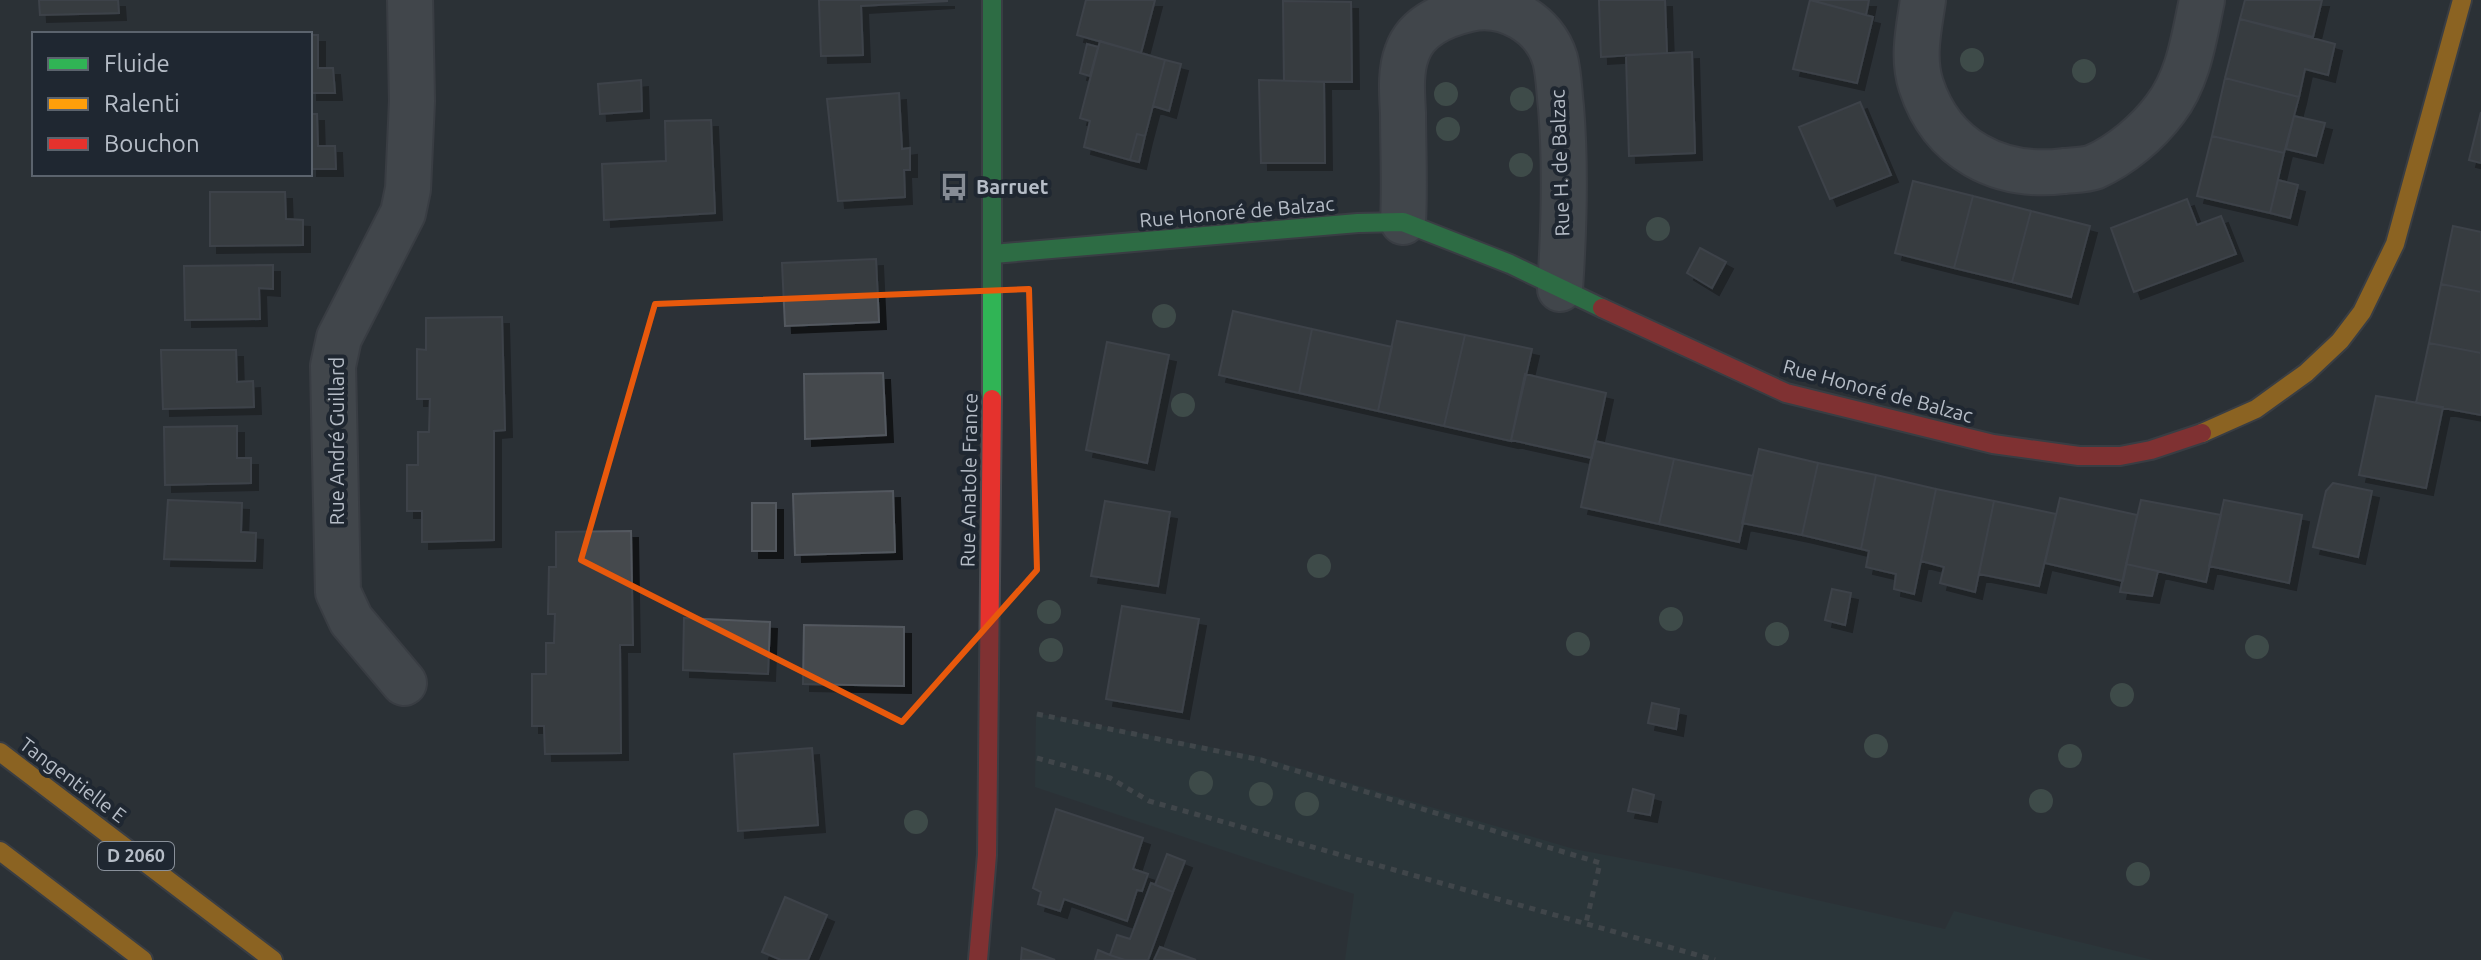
<svg xmlns="http://www.w3.org/2000/svg" width="2481" height="960" font-family="Ubuntu,sans-serif">
  <defs>
    <filter id="shadow"><feDropShadow dx="7" dy="7" stdDeviation="0" flood-color="#0009"/></filter>
  </defs>
  <rect width="100%" height="100%" fill="#2c3137"/>
  <path fill="#2c3c3e" d="M1036,713L1261,757L1574,849L1679,869L1945,929L1954,911L2153,960H1345L1354,894L1035,787Z"/>
  <path fill="#44484d" stroke="#53585f" stroke-width="2" filter="url(#shadow)" d="M39,0H118L119,13L40,15Z
    M819,0H947V1L861,6L863,55L821,56Z
    M1086,0H1155L1141,53L1077,35Z
    M1599,0H1665L1667,53L1601,57Z
    M1810,0L1873,17L1857,83L1793,69Z
    M1811,0H1869L1866,15Z
    M2245,0H2322L2313,37L2240,19Z
    M1283,1L1351,2L1352,82L1284,81Z
    M2240,19L2335,44L2328,75L2305,69L2299,97L2225,78Z
    M310,35H318V68H333L335,93H310Z
    M1100,41L1165,60L1145,136L1137,134L1130,160L1084,147L1090,121L1080,118Z
    M1087,44L1098,47L1090,76L1080,73Z
    M1692,52L1695,153L1629,156L1626,55Z
    M1165,60L1181,64L1169,111L1153,106Z
    M2225,78L2299,97L2284,153L2212,136Z
    M641,80L642,111L600,114L598,84Z
    M1259,80L1324,82L1325,163H1261Z
    M899,93L902,149L910,148V170H904L905,197L838,201L827,99Z
    M1860,102L1891,175L1830,199L1799,127Z
    M2481,112V163L2469,160Z
    M310,114H317L318,146H335L336,169H310Z
    M2294,116L2325,123L2316,156L2286,149Z
    M711,120L715,213L604,220L602,164L666,161L665,121Z
    M1137,134L1145,136L1139,162L1130,160Z
    M2212,136L2284,153L2270,213L2197,196Z
    M2278,180L2298,185L2290,218L2270,213Z
    M1913,181L1973,196L1954,268L1895,253Z
    M210,192H285L286,219L303,220V245L210,246Z
    M1973,196L2031,211L2012,282L1954,268Z
    M2187,199L2197,225L2221,216L2236,254L2134,292L2111,228Z
    M2031,211L2090,226L2071,297L2012,282Z
    M2453,226L2481,232V292L2441,284Z
    M1700,248L1726,262L1712,288L1687,273Z
    M876,259L879,322L785,326L782,263Z
    M273,265V289L259,288L260,319L185,320L184,266Z
    M2441,284L2481,292V353L2429,343Z
    M1233,311L1312,329L1299,393L1219,375Z
    M502,317L505,430L494,431V540L422,542V511H407V465H418V432H429L430,399H417V349L426,350V318Z
    M1397,321L1465,335L1444,426L1378,411Z
    M1312,329L1392,347L1378,411L1299,393Z
    M1465,335L1532,349L1511,441L1444,426Z
    M1107,342L1169,355L1147,463L1086,450Z
    M2429,343L2481,353V415L2416,403Z
    M161,350H236L237,382L253,381L254,407L163,409Z
    M883,373L886,435L805,439L804,374Z
    M1525,374L1606,393L1592,458L1511,440Z
    M2376,396L2443,407L2426,488L2359,475Z
    M237,426V458H251V483L165,485L164,427Z
    M1595,441L1674,459L1659,524L1581,507Z
    M1759,449L1818,463L1802,535L1742,523Z
    M1674,459L1753,476L1739,542L1659,524Z
    M1818,463L1876,475L1861,549L1802,535Z
    M1876,475L1936,489L1914,594L1894,589L1896,574L1866,567L1869,551L1861,549Z
    M2333,483L2372,491L2358,557L2313,547L2326,491Z
    M1936,489L1994,501L1975,592L1940,583L1944,567L1921,561Z
    M893,491L895,552L795,555L793,494Z
    M2060,498L2137,515L2123,581L2045,563Z
    M168,500L242,503L241,532L256,533L255,561L164,559Z
    M2141,500L2221,515L2206,582L2126,564Z
    M2224,500L2302,515L2289,583L2209,566Z
    M1105,501L1170,512L1158,586L1091,576Z
    M1994,501L2056,514L2039,586L1979,574Z
    M752,503H776V551H752Z
    M631,531L633,645H620L621,753L545,754L544,726H532V674H546V643H554L555,614H548L549,567H556V532Z
    M2126,564L2158,571L2152,596L2120,592Z
    M1832,589L1851,593L1845,625L1825,620Z
    M1122,606L1199,619L1182,712L1106,699Z
    M684,618L770,622L768,674L683,670Z
    M804,625L904,627V686L803,684Z
    M1652,703L1679,709L1676,729L1648,723Z
    M812,748L818,825L738,831L734,754Z
    M1633,789L1654,795L1650,815L1628,811Z
    M1056,809L1143,838L1133,869L1148,874L1142,891L1137,890L1127,921L1064,899L1060,911L1038,904L1041,892L1033,888Z
    M1167,854L1185,861L1173,892L1155,885Z
    M1151,883L1173,892L1148,960H1125L1110,955L1117,935L1130,939Z
    M785,897L827,915L808,960H781L762,952Z
    M1160,947L1196,960H1154Z
    M1022,948L1055,960H1021Z
    M1098,950L1110,955L1125,960H1095Z"/>
  <g fill="none" stroke-linecap="round" stroke-linejoin="round">
    <defs>
      <path id="street" d="M1923,0C1919,28 1912,57 1921,85C1942,150 1999,179 2064,171C2074,170 2086,170 2094,167C2121,155 2148,132 2165,109C2189,78 2194,37 2202,0
        M1403,222C1405,186 1403,150 1403,113C1402,94 1400,71 1407,53C1416,26 1443,15 1469,9C1505,1 1544,23 1555,59C1559,74 1559,91 1561,107C1566,168 1564,229 1560,289
        M404,683L351,620L338,592L333,366L339,338L403,213L408,189L412,101L410,0"/>
      <path id="fast" d="M993,254L1358,223L1403,222L1510,264L1602,308
        M992,399V0"/>
      <path id="slow" d="M2202,433L2256,409L2306,373L2340,341L2362,312L2395,244L2462,0
        M0,752L273,960
        M0,851L143,960"/>
      <path id="jam" d="M1602,308L1786,393L1993,444L2079,456H2120L2151,450L2202,433
        M978,960L987,855L992,399"/>
    </defs>
    <use href="#street" stroke="#4a4d52" stroke-width="48"/>
    <use href="#fast" stroke="#4a4d52" stroke-width="22"/>
    <use href="#slow" stroke="#4a4d52" stroke-width="22"/>
    <use href="#jam" stroke="#4a4d52" stroke-width="22"/>
    <path stroke="#5a5f63" stroke-width="5" stroke-dasharray="6 6" stroke-linecap="butt" d="M1037,714L1261,760L1600,863L1586,923
      M1037,758L1110,778L1149,801L1715,960"/>
    <use href="#street" stroke="#5b5f65" stroke-width="44"/>
    <use href="#fast" stroke="#30b455" stroke-width="18"/>
    <use href="#slow" stroke="#ff9f0a" stroke-width="18"/>
    <use href="#jam" stroke="#e5322d" stroke-width="18"/>
  </g>
  <g fill="#556b5f">
    <circle cx="1972" cy="60" r="12"/>
    <circle cx="2084" cy="71" r="12"/>
    <circle cx="1446" cy="94" r="12"/>
    <circle cx="1522" cy="99" r="12"/>
    <circle cx="1448" cy="129" r="12"/>
    <circle cx="1521" cy="165" r="12"/>
    <circle cx="1658" cy="229" r="12"/>
    <circle cx="1164" cy="316" r="12"/>
    <circle cx="1183" cy="405" r="12"/>
    <circle cx="1319" cy="566" r="12"/>
    <circle cx="1049" cy="612" r="12"/>
    <circle cx="1671" cy="619" r="12"/>
    <circle cx="1777" cy="634" r="12"/>
    <circle cx="1578" cy="644" r="12"/>
    <circle cx="2257" cy="647" r="12"/>
    <circle cx="1051" cy="650" r="12"/>
    <circle cx="2122" cy="695" r="12"/>
    <circle cx="1876" cy="746" r="12"/>
    <circle cx="2070" cy="756" r="12"/>
    <circle cx="1201" cy="783" r="12"/>
    <circle cx="1261" cy="794" r="12"/>
    <circle cx="2041" cy="801" r="12"/>
    <circle cx="1307" cy="804" r="12"/>
    <circle cx="916" cy="822" r="12"/>
    <circle cx="2138" cy="874" r="12"/>
  </g>
  <path d="M0 0H2481V960H0ZM1029,289L1037,570L902,722L581,560L655,304Z" fill="#2c3137" fill-opacity=".55" fill-rule="evenodd"/>
  <path fill="none" stroke="#e8590c" stroke-width="6" stroke-linejoin="round" d="M1029,289L1037,570L902,722L581,560L655,304Z"/>
  <defs>
    <symbol id="bus-bare" viewBox="-9 -9 18 18"><path d="M-5-6H5V4H4V6H2V4H-2V6H-4V4H-5ZM-3.5-4V0h7V-4ZM-3.5 1.2v1.5H-2V1.2ZM2 1.2v1.5H3.5V1.2Z" fill="#868c95" stroke="#1f2731" stroke-width="2.5" paint-order="stroke"/></symbol>
  </defs>
  <g fill-rule="evenodd">
    <use href="#bus-bare" x="934" y="167" width="40" height="40"/>
  </g>
  <g text-anchor="middle" stroke-width="8" stroke-linejoin="round" paint-order="stroke">
    <rect fill="#1f2731" stroke="#89909a" stroke-width="2" x="98" y="842" width="76" height="28" rx="6"/>
    <g font-size="18" font-weight="bold" fill="#b6bdc7">
      <text x="136" y="862">D 2060</text>
    </g>
    <g font-size="20" fill="#b6bdc7" stroke="#1f2731">
      <text transform="translate(1560 163) rotate(-92)" y="7">Rue H. de Balzac</text>
      <text transform="translate(1237 212) rotate(-5)" y="7">Rue Honoré de Balzac</text>
      <text transform="translate(1878 391) rotate(15)" y="7">Rue Honoré de Balzac</text>
      <text transform="translate(337 441) rotate(-90)" y="7">Rue André Guillard</text>
      <text transform="translate(969 480) rotate(-89)" y="7">Rue Anatole France</text>
      <text transform="translate(73 780) rotate(37)" y="7">Tangentielle E</text>
    </g>
    <g font-size="20" font-weight="bold" fill="#b6bdc7" stroke="#1f2731" text-anchor="start">
      <text x="976" y="194">Barruet</text>
    </g>
  </g>
  <rect x="32" y="32" width="280" height="144" fill="#1f2731" stroke="#5b636d" stroke-width="2"/>
  <rect x="48" y="58" width="40" height="12" fill="#30b455" stroke="#5b636d" stroke-width="2"/>
  <text x="104" y="72" font-size="24" fill="#b6bdc7">Fluide</text>
  <rect x="48" y="98" width="40" height="12" fill="#ff9f0a" stroke="#5b636d" stroke-width="2"/>
  <text x="104" y="112" font-size="24" fill="#b6bdc7">Ralenti</text>
  <rect x="48" y="138" width="40" height="12" fill="#e5322d" stroke="#5b636d" stroke-width="2"/>
  <text x="104" y="152" font-size="24" fill="#b6bdc7">Bouchon</text>
</svg>
